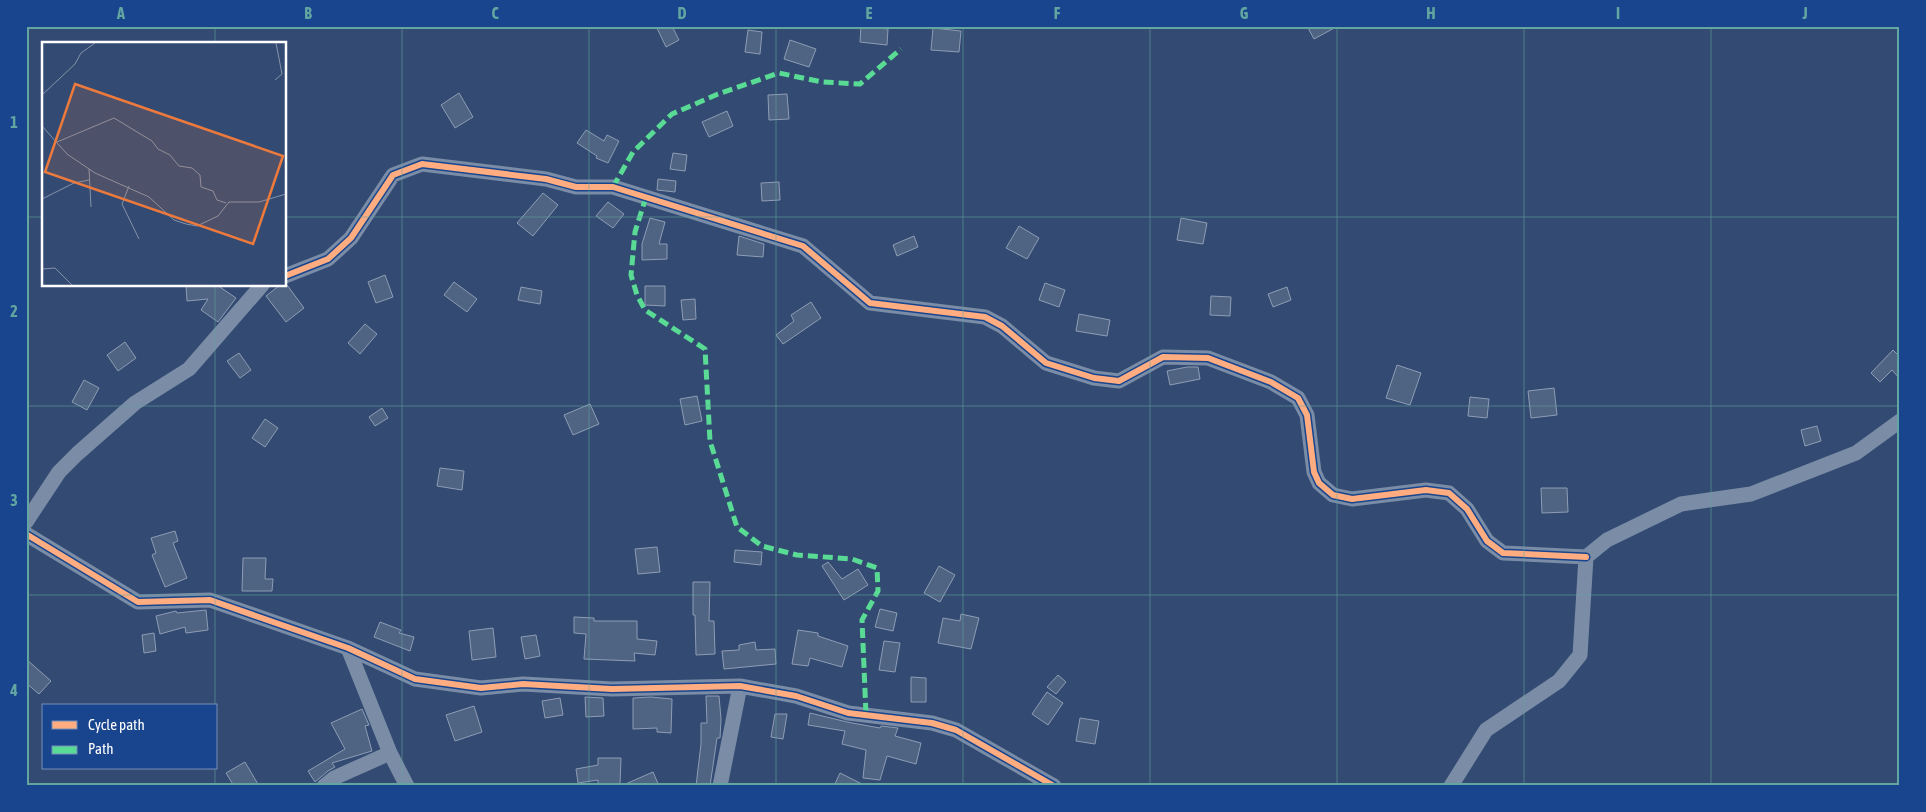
<svg xmlns="http://www.w3.org/2000/svg" width="1926" height="812" font-family="'Asap Condensed',sans-serif">
  <rect width="100%" height="100%" fill="#334b72"/>
  <path fill="#4f6382" stroke="#8e9db5" d="M656,26H672L679,40L666,47Z
    M861,26L888,29L887,45L860,42Z
    M1307,26H1338L1314,39Z
    M933,28L961,31L959,52L931,50Z
    M748,30L762,32L760,54L745,52Z
    M790,40L816,49L809,67L784,59Z
    M459,93L473,117L455,128L441,105Z
    M787,94L789,119L769,120L768,95Z
    M727,111L733,126L709,137L702,122Z
    M586,130L604,141L607,135L619,141L608,163L596,158L597,156L577,143Z
    M673,153L687,155L685,171L670,169Z
    M658,179L676,181L675,192L657,190Z
    M779,182L780,200L762,201L761,183Z
    M543,193L558,205L533,236L517,223Z
    M608,202L624,214L613,228L596,216Z
    M650,218L665,222L659,244H667V259L642,260V244Z
    M1181,218L1207,223L1203,244L1177,240Z
    M1019,226L1039,238L1027,259L1006,248Z
    M739,236L764,244L763,257L737,255Z
    M914,236L918,247L897,256L893,245Z
    M385,275L393,297L376,303L368,282Z
    M454,282L477,299L467,312L444,295Z
    M1045,283L1065,290L1059,307L1039,300Z
    M186,285H217L236,298L218,322L201,310L208,299L187,301Z
    M280,285H287L304,308L286,322L266,296Z
    M645,286H665V306L645,305Z
    M521,287L542,291L540,304L518,300Z
    M1287,287L1291,300L1273,307L1268,294Z
    M1211,296L1231,297L1230,316L1210,315Z
    M695,299L696,319L683,320L681,300Z
    M811,302L821,318L783,344L776,335L794,321L791,315Z
    M1079,314L1110,320L1107,336L1076,331Z
    M365,324L377,334L360,354L348,343Z
    M125,342L136,358L118,371L107,355Z
    M1893,350L1900,357V379L1892,370L1880,382L1871,373Z
    M239,353L251,370L240,378L227,361Z
    M1397,365L1421,373L1410,405L1386,398Z
    M1187,367H1198L1200,379L1170,385L1167,371Z
    M84,380L99,388L87,410L72,402Z
    M1554,388L1557,415L1531,418L1528,391Z
    M697,396L702,421L685,425L680,399Z
    M1470,397L1489,399L1487,418L1468,416Z
    M590,404L599,424L573,435L564,415Z
    M382,408L388,418L375,426L369,417Z
    M265,419L278,428L265,447L252,438Z
    M1817,426L1821,441L1805,446L1801,430Z
    M440,468L464,471L462,490L437,486Z
    M1541,488H1567L1568,512L1542,513Z
    M175,531L178,541L173,543L187,578L165,587L152,555L156,553L151,538Z
    M657,547L660,572L638,574L635,549Z
    M735,550L762,552L761,565L734,562Z
    M243,558H266L265,579H273L272,591H242Z
    M828,562L842,579L858,569L868,585L844,600L822,566Z
    M939,566L955,575L940,602L924,593Z
    M693,582H710L709,621H714L715,654L696,655L695,615H693Z
    M880,609L897,613L893,631L875,627Z
    M206,610L208,630L186,633L185,627L160,634L156,616L176,611L177,613Z
    M961,614L979,618L971,649L938,643L943,618L960,621Z
    M574,617L594,618V621H637V639L657,641L655,655L634,653L635,661L584,659L586,634L574,633Z
    M380,622L401,630L399,633L414,637L410,651L374,637Z
    M493,628L496,657L472,660L469,631Z
    M798,630L818,633V636L848,646L842,667L810,658L808,666L792,664Z
    M154,633L156,651L144,653L142,635Z
    M536,635L540,656L525,659L521,637Z
    M884,641L900,643L895,672L879,670Z
    M755,642L756,650L775,649L776,664L724,669L722,651L739,650V645Z
    M26,659L51,681L39,694L26,683Z
    M1058,675L1066,682L1056,694L1047,687Z
    M911,677L926,678V702H911Z
    M1047,692L1063,703L1048,725L1032,714Z
    M706,696H719L721,719L720,738H717L710,786H696L701,744V723H707Z
    M585,697L603,698L604,716L586,717Z
    M651,697L672,699L671,733L657,732V728L633,729V698Z
    M560,698L563,715L545,718L542,701Z
    M474,706L482,732L455,741L446,715Z
    M362,709L369,725L365,726L372,751L332,763L335,767L328,771L315,782L308,771L345,749L331,723Z
    M810,713L847,722L880,728L881,726L898,728L895,736L921,743L916,764L887,756L880,780L863,778L866,750L842,744L845,731L808,725Z
    M775,714H787L783,739L771,737Z
    M1080,718L1099,721L1095,744L1076,741Z
    M598,758H621L620,784H598V780L578,783L576,769L598,765Z
    M245,762L259,786H234L226,773Z
    M653,772L659,786H621Z
    M840,773L866,786H834Z"/>
  <g fill="none" stroke-linecap="round" stroke-linejoin="round">
    <path stroke="#7a8ca6" stroke-width="15" d="M285,276L328,259L351,238L393,175L422,164L546,179L576,187H613L803,246L870,303L985,317L1002,326L1046,363L1094,378L1119,381L1163,357L1208,358L1271,382L1298,398L1307,415L1314,472L1319,483L1333,495L1352,499L1426,490L1449,493L1467,509L1487,541L1503,553L1586,557
      M26,522L59,472L77,454L135,403L189,369L262,285
      M26,534L138,602L210,600L348,648L415,679L481,688L523,684L612,689L740,686L796,696L848,713L932,723L956,730L1054,786
      M348,648L390,753L407,786
      M324,786L334,778L390,753
      M720,786L740,686
      M1451,786L1486,730L1559,681L1580,655L1586,557L1607,540L1681,504L1751,494L1856,453L1900,421"/>
    <path stroke="#5adb95" stroke-width="5" stroke-dasharray="10 5" stroke-linecap="butt" d="M613,187L633,152L672,114L718,94L779,73L822,82L860,84L901,49
      M646,197L635,232L631,275L637,295L645,310L705,349L710,441L737,527L762,546L797,555L852,559L877,568L878,591L862,620L866,715"/>
    <defs>
      <path id="cycleway" d="M285,276L328,259L351,238L393,175L422,164L546,179L576,187H613L803,246L870,303L985,317L1002,326L1046,363L1094,378L1119,381L1163,357L1208,358L1271,382L1298,398L1307,415L1314,472L1319,483L1333,495L1352,499L1426,490L1449,493L1467,509L1487,541L1503,553L1586,557
        M26,534L138,602L210,600L348,648L415,679L481,688L523,684L612,689L740,686L796,696L848,713L932,723L956,730L1054,786"/>
    </defs>
    <use href="#cycleway" stroke="#18458d" stroke-width="9"/>
    <use href="#cycleway" stroke="#ffac80" stroke-width="6"/>
  </g>
  <path fill="none" stroke="#63a6a1" stroke-width="1" stroke-opacity="0.55" d="M215,26V44M402,26V786M589,26V786M776,26V786M963,26V786M1150,26V786M1337,26V786M1524,26V786M1711,26V786M26,217H44M285,217H1900M215,285V706M26,406H1900M26,595H1900M215,768V786"/>
  <g transform="translate(42 42)">
    <rect width="244" height="244" fill="#334b72"/>
    <path fill="none" stroke="#8593aa" stroke-width="1" d="M233,38L240,32L234,1M0,53L33,22L39,11L53,1M0,84L25,112L53,131L107,155L132,178L144,182L155,184L176,174L187,160H217L244,152M15,100L72,76L110,99L116,107L128,113L137,124L150,126L158,133L159,145L171,149L175,158L184,161M47,127L49,165M87,144L80,162L97,197M0,157L32,141L47,138M0,227L13,226L30,243"/>
    <path fill="#ed7a3d" fill-opacity="0.15" stroke="#ed7a3d" stroke-width="2.5" d="M33,42L241,114L211,202L3,130Z"/>
    <rect width="244" height="244" fill="none" stroke="#fff" stroke-width="2.5"/>
  </g>
  <rect width="1926" height="812" fill="none" stroke="#18458d" stroke-width="55"/>
  <rect x="42" y="704" width="175" height="65" fill="#18458d" stroke="#748fbb"/>
  <rect x="52" y="721" width="25" height="8" fill="#ffac80" stroke="#748fbb"/>
  <text x="88" y="730" font-size="15" fill="#ffffff">Cycle path</text>
  <rect x="52" y="746" width="25" height="8" fill="#5adb95" stroke="#748fbb"/>
  <text x="88" y="754" font-size="15" fill="#ffffff">Path</text>
  <rect x="28" y="28" width="1870" height="756" fill="none" stroke="#63a6a1" stroke-width="2"/>
  <g font-size="16" text-anchor="middle" font-weight="bold" fill="#63a6a1">
    <text x="121" y="19">A</text>
    <text x="308" y="19">B</text>
    <text x="495" y="19">C</text>
    <text x="682" y="19">D</text>
    <text x="869" y="19">E</text>
    <text x="1057" y="19">F</text>
    <text x="1244" y="19">G</text>
    <text x="1431" y="19">H</text>
    <text x="1618" y="19">I</text>
    <text x="1805" y="19">J</text>
    <text x="14" y="128">1</text>
    <text x="14" y="317">2</text>
    <text x="14" y="506">3</text>
    <text x="14" y="696">4</text>
  </g>
</svg>
